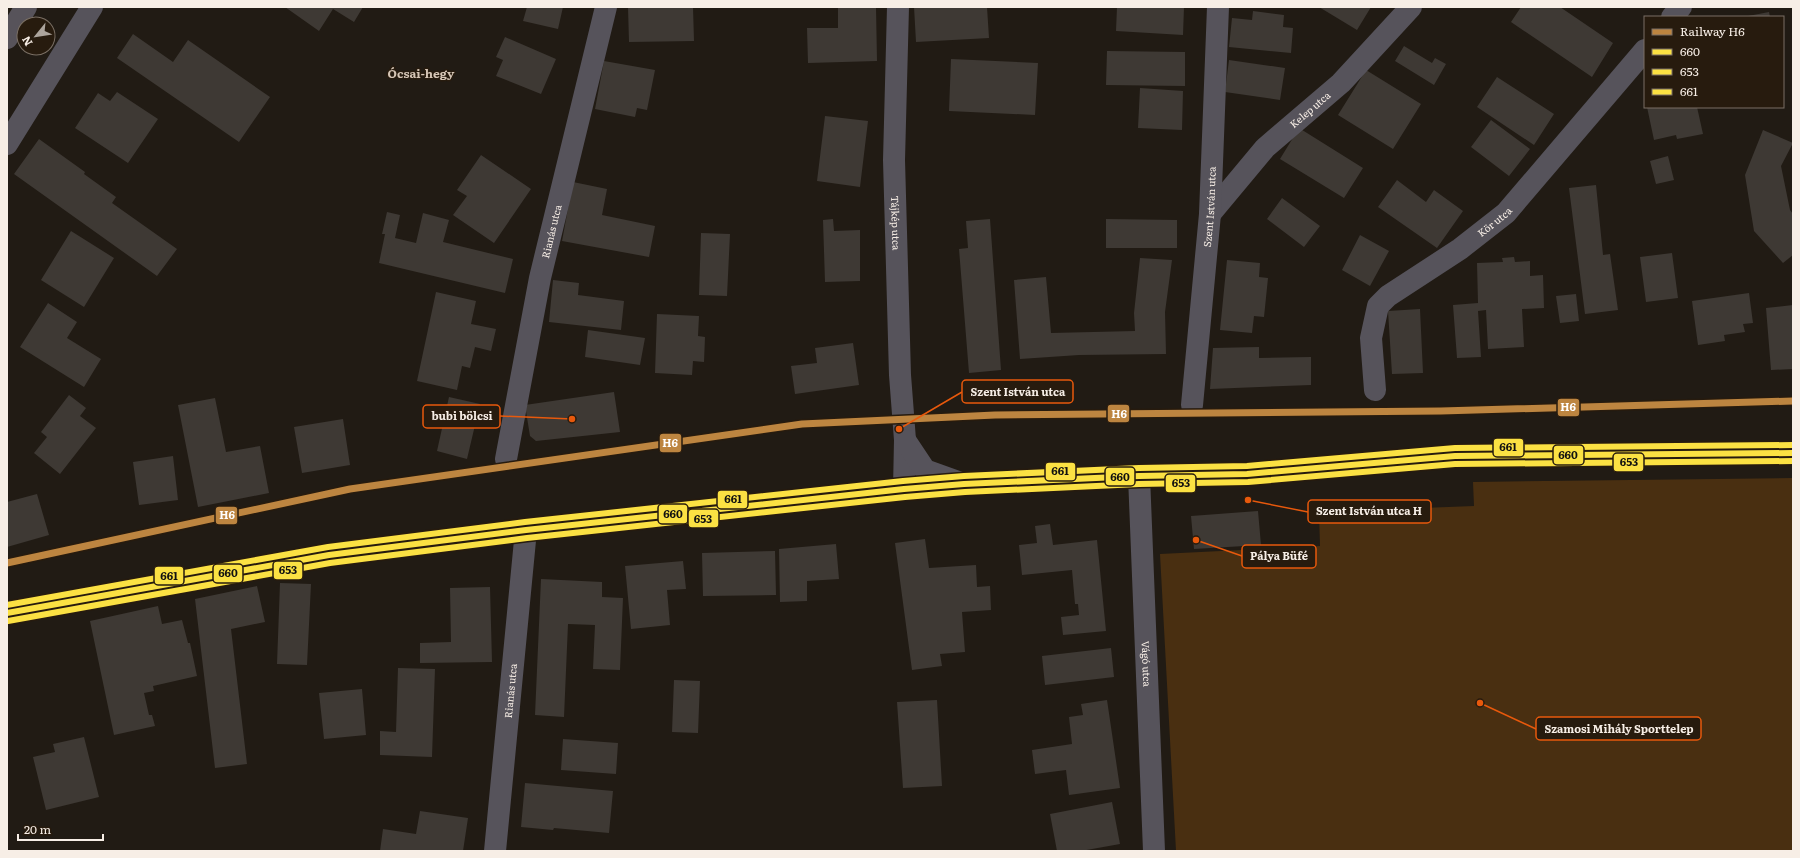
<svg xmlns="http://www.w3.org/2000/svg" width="1800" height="858" font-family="Literata,serif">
  <rect width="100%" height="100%" fill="#211b14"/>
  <path fill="#492f11" d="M1793,478V851H1176L1160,554L1320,546L1319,512L1474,506L1473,482Z"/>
  <path fill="#3e3934" d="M285,7H363L354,22L333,9L319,31Z
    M527,7H563L558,29L523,21Z
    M628,7H693L694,41L629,42Z
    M838,7H876L877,61L808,63L807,28H838Z
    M914,7H987L989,38L916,42Z
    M1117,7H1184L1183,35L1116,31Z
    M1319,7H1371L1357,30Z
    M1521,7H1560L1613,43L1592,77L1511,22Z
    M1253,11L1284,15L1283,27L1293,28L1291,53L1229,47L1232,18L1252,20Z
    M1769,12L1770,17H1748V16Z
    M133,34L173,62L188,40L270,97L239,142L117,58Z
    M505,37L556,59L541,94L496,76L503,60L496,57Z
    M1404,46L1432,63L1435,58L1446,64L1434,85L1395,61Z
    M1107,51L1185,52V86L1106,85Z
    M951,59L1038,63L1035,115L949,111Z
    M1229,60L1285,68L1280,100L1225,92Z
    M604,61L655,70L647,110L637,108L635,117L595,109Z
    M1366,70L1421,104L1393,149L1338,115Z
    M1497,77L1554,114L1534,145L1477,107Z
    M1140,88L1183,91L1182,130L1138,128Z
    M117,92L158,119L128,163L75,128L98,93L110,101Z
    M1647,107H1697L1703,134L1677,139L1676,135L1654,140Z
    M825,116L868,121L860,187L817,181Z
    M1491,120L1530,149L1509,176L1471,147Z
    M1299,128L1363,168L1344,198L1280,159Z
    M1763,130L1793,143L1781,166L1790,210L1793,214V255L1783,263L1754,231L1745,175Z
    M39,139L85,172L84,174L116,197L112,203L177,249L157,276L14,174Z
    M481,155L531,189L494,243L453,215L467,196L457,190Z
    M1668,156L1674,180L1656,184L1650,161Z
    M1397,180L1426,202L1434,190L1463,211L1437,248L1378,207Z
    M573,182L607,189L602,215L655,226L649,257L562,241Z
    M1596,185L1603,255L1610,254L1618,310L1585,314L1569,188Z
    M1282,198L1320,226L1304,247L1267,219Z
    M387,212L400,215L395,238L416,243L423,213L449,220L443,242L513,259L505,293L379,263L385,234H382Z
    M833,219L834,231L860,230V281L825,282L823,220Z
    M990,219L1001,370L969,373L959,249L968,248L966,221Z
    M1106,219L1177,220V248H1106Z
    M71,231L114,258L84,307L41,280Z
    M701,233L730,234L727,296L699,295Z
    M1360,235L1389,251L1370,286L1342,270Z
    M1672,253L1678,298L1646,302L1640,257Z
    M1514,257L1515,262L1530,261V276L1543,275L1544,308L1522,309L1524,347L1488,349L1486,310L1478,311L1481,357L1457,358L1453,305L1478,303L1477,263L1503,262L1502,258Z
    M1140,258L1172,260L1165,312L1166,354L1079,355L1020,359L1014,280L1046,277L1051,333L1135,331L1134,313Z
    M1227,260L1260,263L1259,277L1268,278L1264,317L1254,316L1252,333L1220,330Z
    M553,280L579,283L578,295L624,301L621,330L549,322Z
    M436,292L476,301L471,324L496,329L491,351L475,347L470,368L462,366L457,390L417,381Z
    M1749,293L1753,323L1743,324L1745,332L1724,335L1725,341L1698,345L1692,301Z
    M1576,294L1579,321L1560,323L1556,296Z
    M48,303L77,322L67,338L101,359L84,387L20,347Z
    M1793,305V369L1771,370L1766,308Z
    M1420,309L1423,373L1392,374L1388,311Z
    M657,314L699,316L698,336L705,337L704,362L693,361L692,375L655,373Z
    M588,330L645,338L640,365L585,357Z
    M853,343L859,385L795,394L791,366L817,363L815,348Z
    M1259,347V358L1311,357V385L1210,389L1213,348Z
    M614,392L620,432L536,441L530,436L525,405Z
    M69,395L86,408L80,416L96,428L60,474L34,453L47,437L41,432Z
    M449,397L480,404L467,459L437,451Z
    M215,398L226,452L260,446L269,493L198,507L178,405Z
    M343,419L350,465L302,473L294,427Z
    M173,456L178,500L139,505L133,462Z
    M37,494L49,535L7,547V502Z
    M1258,511L1261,545L1194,549L1191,516Z
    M1050,524L1053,545L1097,540L1106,631L1063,635L1061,617L1079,615L1078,604H1075L1072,570L1022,575L1019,545L1037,543L1035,526Z
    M925,539L929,568L976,565L977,587L990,586L991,610L962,612L965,652L940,654L942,666L912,670L895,543Z
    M836,544L839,579L807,581V601L780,602L779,549Z
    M775,551L776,595L703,596L702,553Z
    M683,561L686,589L667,590L670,625L631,629L625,566Z
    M541,579L602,582V597L623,598L620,670L593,669L595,625L568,624L564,717L535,715Z
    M280,583L311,584L307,665L277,664Z
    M257,586L265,622L231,629L247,764L215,768L195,599Z
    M490,587L492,662L420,663V643L451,642L450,588Z
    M158,606L162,624L182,620L188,643H190L197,676L153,686L154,691L144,693L149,715H152L155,726L114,735L90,621Z
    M1111,648L1114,677L1045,685L1042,656Z
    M398,668L435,669L432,757L380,755V731L396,732Z
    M674,680L700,681L698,733L672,732Z
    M362,689L366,735L324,739L319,693Z
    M937,700L942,786L903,788L897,702Z
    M1107,700L1120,788L1069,795L1066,770L1035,774L1032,750L1072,744L1069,717L1083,715L1081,704Z
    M84,737L99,797L46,810L33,757L55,752L53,744Z
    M563,739L618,743L616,774L561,770Z
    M525,783L613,791L609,833L554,828L553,830L521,827Z
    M1112,802L1120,844L1081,851H1057L1050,814Z
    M420,811L468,818L463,851H380L383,829L416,834Z"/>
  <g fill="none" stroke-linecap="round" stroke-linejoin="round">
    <g stroke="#56535b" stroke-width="22">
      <path id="s1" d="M898,7L894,160L900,375L905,440L904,489"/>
      <path d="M1672,17L1681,7"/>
      <path d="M7,144L92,7"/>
      <path id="s2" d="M1210,214L1265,148L1341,83L1411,7"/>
      <path id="s3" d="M1375,390L1371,338L1378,306L1388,296L1460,249L1506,213L1645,50"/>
      <path id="s4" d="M1192,405L1210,214L1218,7"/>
      <path d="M905,440L925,470L964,484"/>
      <path id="s5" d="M506,459L540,278L606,7"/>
      <path id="s6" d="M1139,476L1154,851"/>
      <path id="s7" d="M495,851L526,530"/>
    </g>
    <path stroke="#57535a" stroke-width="22" d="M7,38L26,7
      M7,613L329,555L526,530L904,489L964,484L1139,476L1247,474L1455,456L1793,453"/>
    <defs>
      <path id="bus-1" d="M7,613L329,555L526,530L904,489L964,484L1139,476L1247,474L1455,456L1793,453"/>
      <path id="bus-2" d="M8,621L330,563L527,538L905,497L965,492L1139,484L1248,482L1455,464L1793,461"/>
      <path id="bus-3" d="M7,605L328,547L525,522L903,481L964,476L1139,468L1247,466L1455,448L1793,445"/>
    </defs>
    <use href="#bus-1" stroke="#271b0e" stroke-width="9"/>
    <use href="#bus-2" stroke="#271b0e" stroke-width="9"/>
    <use href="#bus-3" stroke="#271b0e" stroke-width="9"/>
    <use href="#bus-1" stroke="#fbe143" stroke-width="6"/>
    <use href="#bus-2" stroke="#fbe143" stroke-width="6"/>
    <use href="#bus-3" stroke="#fbe143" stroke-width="6"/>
    <defs>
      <path id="rail-1" d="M7,563L350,489L802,424L995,415L1441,411L1793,401"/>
    </defs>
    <use href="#rail-1" stroke="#271b0e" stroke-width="10"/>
    <use href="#rail-1" stroke="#bd8540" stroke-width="7"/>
  </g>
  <g text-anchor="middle" stroke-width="3" stroke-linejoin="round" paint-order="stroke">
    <g font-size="10" fill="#f7eee6" stroke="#271b0e">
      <text dy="4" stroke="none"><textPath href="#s2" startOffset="145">Kelep utca</textPath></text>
      <text dy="4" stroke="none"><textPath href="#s4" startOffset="199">Szent István utca</textPath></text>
      <text dy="4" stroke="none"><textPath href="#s3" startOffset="229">Kör utca</textPath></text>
      <text dy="4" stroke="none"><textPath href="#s1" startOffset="216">Tájkép utca</textPath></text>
      <text dy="4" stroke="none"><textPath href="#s5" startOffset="232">Rianás utca</textPath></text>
      <text dy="4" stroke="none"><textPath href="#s6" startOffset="188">Vágó utca</textPath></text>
      <text dy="4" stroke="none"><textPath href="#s7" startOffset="161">Rianás utca</textPath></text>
    </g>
    <g font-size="12" font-weight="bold" fill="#d5c5b5" stroke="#271b0e">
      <text x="421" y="78">Ócsai-hegy</text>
    </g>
  </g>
  <path fill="none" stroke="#e8590c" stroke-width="1.5" d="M899 429L962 392M572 419L500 416M1248 500L1308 512M1196 540L1242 556M1480 703L1536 729"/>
  <g fill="#e8590c" stroke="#271b0e" stroke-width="1.5">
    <circle cx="899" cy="429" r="4"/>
    <circle cx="572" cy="419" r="4"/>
    <circle cx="1248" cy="500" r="4"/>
    <circle cx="1196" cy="540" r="4"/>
    <circle cx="1480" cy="703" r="4"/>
  </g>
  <g fill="#271b0e" stroke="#e8590c" stroke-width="1.5">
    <rect x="962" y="380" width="111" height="23" rx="4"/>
    <rect x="423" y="405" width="77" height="23" rx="4"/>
    <rect x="1308" y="500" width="123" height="23" rx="4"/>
    <rect x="1242" y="545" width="74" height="23" rx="4"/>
    <rect x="1536" y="717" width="165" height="23" rx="4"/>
  </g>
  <g font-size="11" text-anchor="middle" font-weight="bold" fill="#f7eee6">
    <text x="1018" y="396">Szent István utca</text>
    <text x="462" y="420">bubi bölcsi</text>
    <text x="1369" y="515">Szent István utca H</text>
    <text x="1279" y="560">Pálya Büfé</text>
    <text x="1619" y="733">Szamosi Mihály Sporttelep</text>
  </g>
  <g stroke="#271b0e" stroke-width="1.5">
    <rect x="1557" y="398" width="23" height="19" rx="4" fill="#bd8540"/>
    <rect x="1107" y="404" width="23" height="19" rx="4" fill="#bd8540"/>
    <rect x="659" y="433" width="23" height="20" rx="4" fill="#bd8540"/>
    <rect x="1493" y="438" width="31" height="19" rx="4" fill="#fbe143"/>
    <rect x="1553" y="445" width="31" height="20" rx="4" fill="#fbe143"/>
    <rect x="1613" y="453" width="31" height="19" rx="4" fill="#fbe143"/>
    <rect x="1045" y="462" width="31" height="19" rx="4" fill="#fbe143"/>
    <rect x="1105" y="467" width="30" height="19" rx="4" fill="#fbe143"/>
    <rect x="1165" y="474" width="31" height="19" rx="4" fill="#fbe143"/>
    <rect x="717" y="490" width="31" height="19" rx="4" fill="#fbe143"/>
    <rect x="658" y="504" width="30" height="20" rx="4" fill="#fbe143"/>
    <rect x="215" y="506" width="23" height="19" rx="4" fill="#bd8540"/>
    <rect x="688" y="509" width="31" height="19" rx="4" fill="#fbe143"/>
    <rect x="273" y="561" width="30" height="19" rx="4" fill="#fbe143"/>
    <rect x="213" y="564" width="30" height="19" rx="4" fill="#fbe143"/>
    <rect x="154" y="566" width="30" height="19" rx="4" fill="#fbe143"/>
  </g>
  <g font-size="11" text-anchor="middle" font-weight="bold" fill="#fff">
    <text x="1568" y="411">H6</text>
    <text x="1119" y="418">H6</text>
    <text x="670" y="447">H6</text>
    <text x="227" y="519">H6</text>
  </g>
  <g font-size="11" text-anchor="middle" font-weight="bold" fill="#111">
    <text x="1508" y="451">661</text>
    <text x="1568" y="459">660</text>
    <text x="1629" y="466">653</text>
    <text x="1060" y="475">661</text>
    <text x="1120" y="481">660</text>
    <text x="1181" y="487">653</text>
    <text x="733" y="503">661</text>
    <text x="673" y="518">660</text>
    <text x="703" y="523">653</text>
    <text x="288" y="574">653</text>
    <text x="228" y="577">660</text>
    <text x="169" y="580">661</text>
  </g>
  <rect width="1800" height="858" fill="none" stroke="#f7eee6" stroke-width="16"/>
  <rect x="1644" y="16" width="140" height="92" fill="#271b0e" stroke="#7a6f64"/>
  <rect x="1652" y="29" width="20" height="6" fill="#bd8540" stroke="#7a6f64"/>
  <text x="1680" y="36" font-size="12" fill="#f7eee6">Railway H6</text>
  <rect x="1652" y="49" width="20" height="6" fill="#fbe143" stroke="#7a6f64"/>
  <text x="1680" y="56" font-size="12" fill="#f7eee6">660</text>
  <rect x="1652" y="69" width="20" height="6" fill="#fbe143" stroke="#7a6f64"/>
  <text x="1680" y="76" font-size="12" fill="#f7eee6">653</text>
  <rect x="1652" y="89" width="20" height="6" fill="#fbe143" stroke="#7a6f64"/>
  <text x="1680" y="96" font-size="12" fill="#f7eee6">661</text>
  <g transform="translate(36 36) rotate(240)"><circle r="19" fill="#271b0e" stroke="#7a6f64"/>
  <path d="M0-3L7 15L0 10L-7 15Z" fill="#aca49c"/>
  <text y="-6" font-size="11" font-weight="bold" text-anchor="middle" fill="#f7eee6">N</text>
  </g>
  <path d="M18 834v6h85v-6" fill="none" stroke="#f7eee6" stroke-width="2"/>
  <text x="24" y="834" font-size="12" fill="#f7eee6" stroke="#271b0e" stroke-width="3" paint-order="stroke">20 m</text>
</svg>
